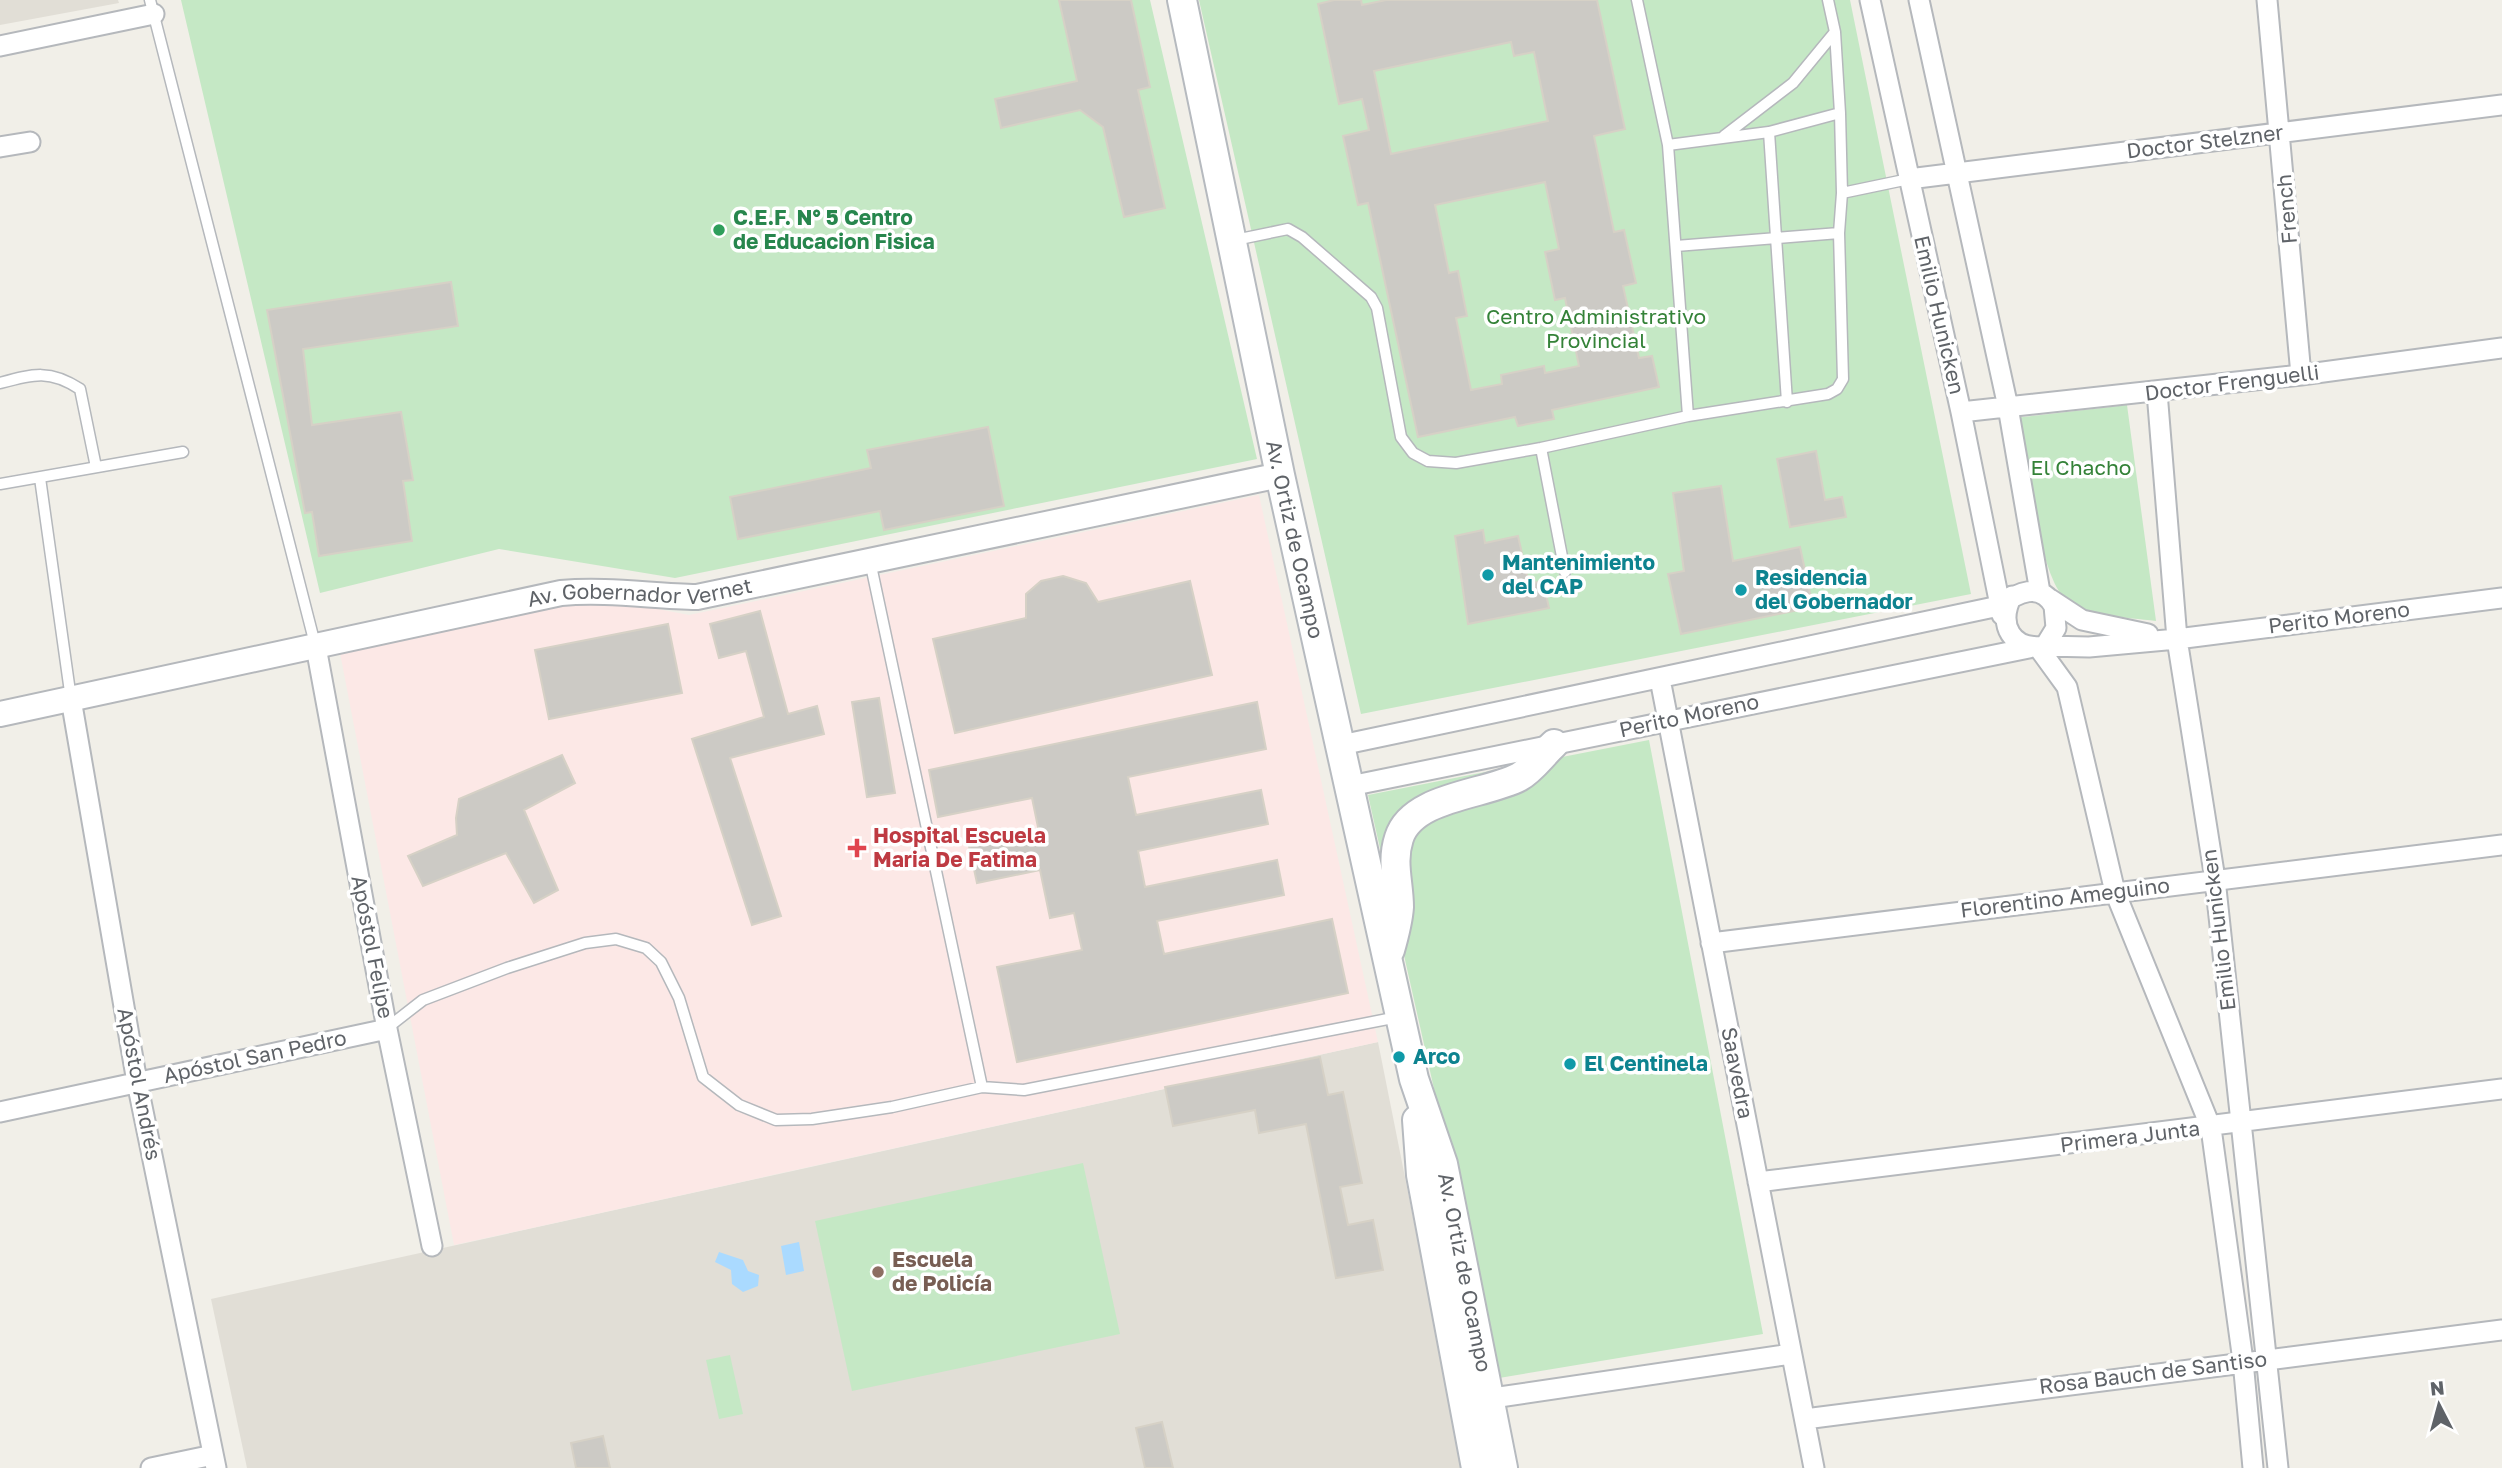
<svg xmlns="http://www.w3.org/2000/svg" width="2502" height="1468" font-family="'Golos Text',sans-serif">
  <rect width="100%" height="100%" fill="#f1efe8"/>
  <path fill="#e1ded6" d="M0,0H118L119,3L0,25Z
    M1378,1042L1463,1468H247L211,1299Z"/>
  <path fill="#fce8e6" d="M1259,495L1378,1042L454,1245L340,653L601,598L689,615Z"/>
  <path fill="#c5e8c5" d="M181,0H1150L1257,459L675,578L499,549L320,593Z
    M1199,0H1850L1971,594L1361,714Z
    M2127,405L2156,621C2126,617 2086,618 2063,596C2041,575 2022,453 2015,418Z
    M1649,740L1763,1334L1499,1378L1368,795Z
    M1083,1163L1120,1334L852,1391L815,1221Z
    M730,1355L743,1414L719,1419L706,1360Z"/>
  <path fill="#aadaff" d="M799,1242L804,1271L786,1275L781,1246Z
    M719,1252L743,1260L748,1271L759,1275L758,1286L743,1292L732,1284L731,1270L715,1262Z"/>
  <path fill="#cccac5" stroke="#d6d1c6" stroke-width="2" fill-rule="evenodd" d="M1059,0H1131L1150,87L1138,90L1165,208L1124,217L1103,127L1080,110L1001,128L995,99L1077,81Z
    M1334,0H1361L1362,5L1386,0H1597L1625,129L1594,136L1614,232L1624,230L1636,283L1623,286L1639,358L1652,356L1659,387L1552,410L1554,419L1518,426L1515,417L1418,437L1368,203L1358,205L1343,136L1369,130L1362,99L1339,104L1318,4ZM1511,42L1514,56L1534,52L1548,121L1391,154L1374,71ZM1545,182L1559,249L1545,252L1555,300L1565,298L1579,366L1545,373L1544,366L1501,375L1502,384L1471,390L1456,318L1467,316L1458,271L1449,273L1435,205Z
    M451,282L458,326L303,349L312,425L401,412L413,480L403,481L412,541L319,556L312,512L305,513L267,310Z
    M988,427L1004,506L884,530L880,511L738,539L730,497L871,468L867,450Z
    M1816,451L1825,500L1842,497L1846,517L1790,527L1777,459Z
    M1721,486L1733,561L1800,547L1813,607L1681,634L1668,574L1684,571L1673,493Z
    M1483,530L1485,543L1518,536L1529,584L1543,581L1549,608L1468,624L1455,536Z
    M1063,576L1086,583L1098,602L1190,581L1212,675L955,733L933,639L1026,618V594L1041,581Z
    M760,611L788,714L817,706L824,734L730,758L781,916L752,925L692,739L764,717L746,651L719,658L710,624Z
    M668,624L682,693L549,719L535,650Z
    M879,698L895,793L867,797L852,702Z
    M1257,702L1266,749L1128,777L1136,815L1261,790L1268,824L1138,851L1145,887L1277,860L1284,895L1157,921L1164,954L1332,919L1348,993L1017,1062L997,967L1082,950L1074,913L1050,918L1040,870L977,883L969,846L1039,832L1032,798L938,817L929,770Z
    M562,755L575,783L524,810L558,890L534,903L506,853L423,886L408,856L457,835L456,818L459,799Z
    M1320,1057L1328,1095L1343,1092L1362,1183L1340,1187L1348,1225L1373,1220L1383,1270L1336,1278L1306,1124L1259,1133L1255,1110L1173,1126L1165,1087Z
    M1162,1422L1173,1468H1145L1136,1428Z
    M603,1436L610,1468H576L571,1443Z"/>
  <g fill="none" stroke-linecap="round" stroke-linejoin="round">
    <defs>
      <path id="service" d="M150,0L315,644
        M1637,0L1668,145L1688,416
        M1828,0L1835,32L1840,113
        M1769,132L1787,402
        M1724,136L1793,83L1835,32
        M1842,193L1909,179
        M1235,240L1288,229L1302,237L1371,297L1377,308L1401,437L1413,453L1428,461L1456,463L1541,448L1688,416L1828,394L1837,389L1843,379L1839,233L1842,193L1840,113L1769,132L1668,145
        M1676,246L1839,233
        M0,383C33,374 50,369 80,389L96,467
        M1541,448L1565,572
        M40,478L71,699
        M0,484L183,452
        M387,1028L423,1000L507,968L585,943L616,939L646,948L661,962L679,998L703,1077L739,1105L776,1120L812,1119L892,1107L982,1087L870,561
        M982,1087L1024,1090L1398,1017"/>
      <path id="minor" d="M1870,0L1961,412L2002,615
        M1919,0L2008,407L2040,592
        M2267,0L2301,375
        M0,46L154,14
        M0,147L30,142
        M1909,179L2502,105
        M2157,392L2177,639L2215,879L2278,1468
        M1961,412L2301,375L2502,348
        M2050,599L2082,620L2148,634
        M2045,646L2089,647L2177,639L2502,598
        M316,647L387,1029L432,1246
        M2038,647L2067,687L2115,892L2211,1128L2243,1361L2253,1468
        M1660,679L1814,1468
        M71,699L137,1082L216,1468
        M1341,745L1999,606C2017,593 2040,581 2054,606L2056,628L2045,646C2012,651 1997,625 2012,596
        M1350,786L2029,648
        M1711,943L2502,845
        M0,1112L387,1029
        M1758,1182L2502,1089
        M1479,1400L1791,1354
        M1805,1419L2502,1330
        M151,1468L213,1455"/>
      <g id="tertiary">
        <path id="s1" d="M0,714L561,593C606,589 651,596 697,597L1280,475"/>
      </g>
      <g id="secondary">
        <path id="s2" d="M1182,0L1280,475L1414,1079L1443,1164L1503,1468"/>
        <path d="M1390,950C1394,936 1398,921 1399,907C1399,883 1391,862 1399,838C1412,796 1485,795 1519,777C1532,770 1543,754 1554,744"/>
        <path d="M1417,1120L1421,1175L1476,1468"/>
      </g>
    </defs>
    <use href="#service" stroke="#b5b8bc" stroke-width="13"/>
    <use href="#minor" stroke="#b5b8bc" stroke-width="23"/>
    <use href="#tertiary" stroke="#b5b8bc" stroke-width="28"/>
    <use href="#secondary" stroke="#b6babf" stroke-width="32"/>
    <use href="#service" stroke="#fff" stroke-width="10"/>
    <use href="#minor" stroke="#fff" stroke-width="19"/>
    <use href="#tertiary" stroke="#fff" stroke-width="24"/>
    <use href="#secondary" stroke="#fff" stroke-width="28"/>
  </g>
  <circle fill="#2e9e5b" stroke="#fff" stroke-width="2.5" cx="719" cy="230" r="7"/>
  <g fill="#0f9aa8" stroke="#fff" stroke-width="2.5">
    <circle cx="1488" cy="575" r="7"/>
    <circle cx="1741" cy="590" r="7"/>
    <circle cx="1399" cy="1057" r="7"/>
    <circle cx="1570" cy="1064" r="7"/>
  </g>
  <path fill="#e0444e" stroke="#fff" stroke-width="2.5" d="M853.5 837.5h7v7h7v7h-7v7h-7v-7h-7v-7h7z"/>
  <circle fill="#8d6e63" stroke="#fff" stroke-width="2.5" cx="878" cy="1272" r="7"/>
  <g text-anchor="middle" stroke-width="7" stroke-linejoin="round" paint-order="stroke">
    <g font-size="21" fill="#5f6368" stroke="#fff">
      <text transform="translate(2205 142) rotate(-7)" y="7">Doctor Stelzner</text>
      <text transform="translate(2287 209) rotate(-95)" y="7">French</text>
      <text transform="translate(1939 315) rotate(77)" y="7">Emilio Hunicken</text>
      <text transform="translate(2232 383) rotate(-7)" y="7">Doctor Frenguelli</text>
      <text dy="7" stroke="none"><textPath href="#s2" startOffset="551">Av. Ortiz de Ocampo</textPath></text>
      <text dy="7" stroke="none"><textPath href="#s1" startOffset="653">Av. Gobernador Vernet</textPath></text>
      <text transform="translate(2339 618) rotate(-7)" y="7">Perito Moreno</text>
      <text transform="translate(1689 716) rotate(-12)" y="7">Perito Moreno</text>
      <text transform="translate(2065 898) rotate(-7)" y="7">Florentino Ameguino</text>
      <text transform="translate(2219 930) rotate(-97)" y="7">Emilio Hunicken</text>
      <text transform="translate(372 947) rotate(79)" y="7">Apóstol Felipe</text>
      <text transform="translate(255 1057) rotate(-12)" y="7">Apóstol San Pedro</text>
      <text transform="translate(1737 1073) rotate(79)" y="7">Saavedra</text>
      <text transform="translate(139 1084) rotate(79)" y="7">Apóstol Andrés</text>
      <text transform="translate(2130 1137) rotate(-7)" y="7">Primera Junta</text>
      <text dy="7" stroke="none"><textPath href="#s2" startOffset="1304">Av. Ortiz de Ocampo</textPath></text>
      <text transform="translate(2153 1373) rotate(-7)" y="7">Rosa Bauch de Santiso</text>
    </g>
    <g font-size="21" font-weight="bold" fill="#27864d" stroke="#fff" text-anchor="start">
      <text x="733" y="225">C.E.F. N° 5 Centro<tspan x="733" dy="24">de Educacion Fisica</tspan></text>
    </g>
    <g font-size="21" fill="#348238" stroke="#fff">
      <text x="1596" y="324">Centro Administrativo<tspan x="1596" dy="24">Provincial</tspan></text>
      <text x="2081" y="475">El Chacho</text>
    </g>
    <g font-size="21" font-weight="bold" fill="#0d838f" stroke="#fff" text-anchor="start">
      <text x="1502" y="570">Mantenimiento<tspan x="1502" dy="24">del CAP</tspan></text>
      <text x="1755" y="585">Residencia<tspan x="1755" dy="24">del Gobernador</tspan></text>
      <text x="1413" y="1064">Arco</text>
      <text x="1584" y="1071">El Centinela</text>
    </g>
    <g font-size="21" font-weight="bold" fill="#be3a42" stroke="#fff" text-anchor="start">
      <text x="873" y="843">Hospital Escuela<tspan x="873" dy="24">Maria De Fatima</tspan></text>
    </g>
    <g font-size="21" font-weight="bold" fill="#785e54" stroke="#fff" text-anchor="start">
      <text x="892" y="1267">Escuela<tspan x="892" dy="24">de Policía</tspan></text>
    </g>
  </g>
  <g transform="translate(2439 1405) rotate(354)" stroke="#ffffff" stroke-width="5" paint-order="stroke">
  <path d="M0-5L12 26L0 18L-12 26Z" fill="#5f6368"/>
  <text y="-10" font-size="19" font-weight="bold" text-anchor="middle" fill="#5f6368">N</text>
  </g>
</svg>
